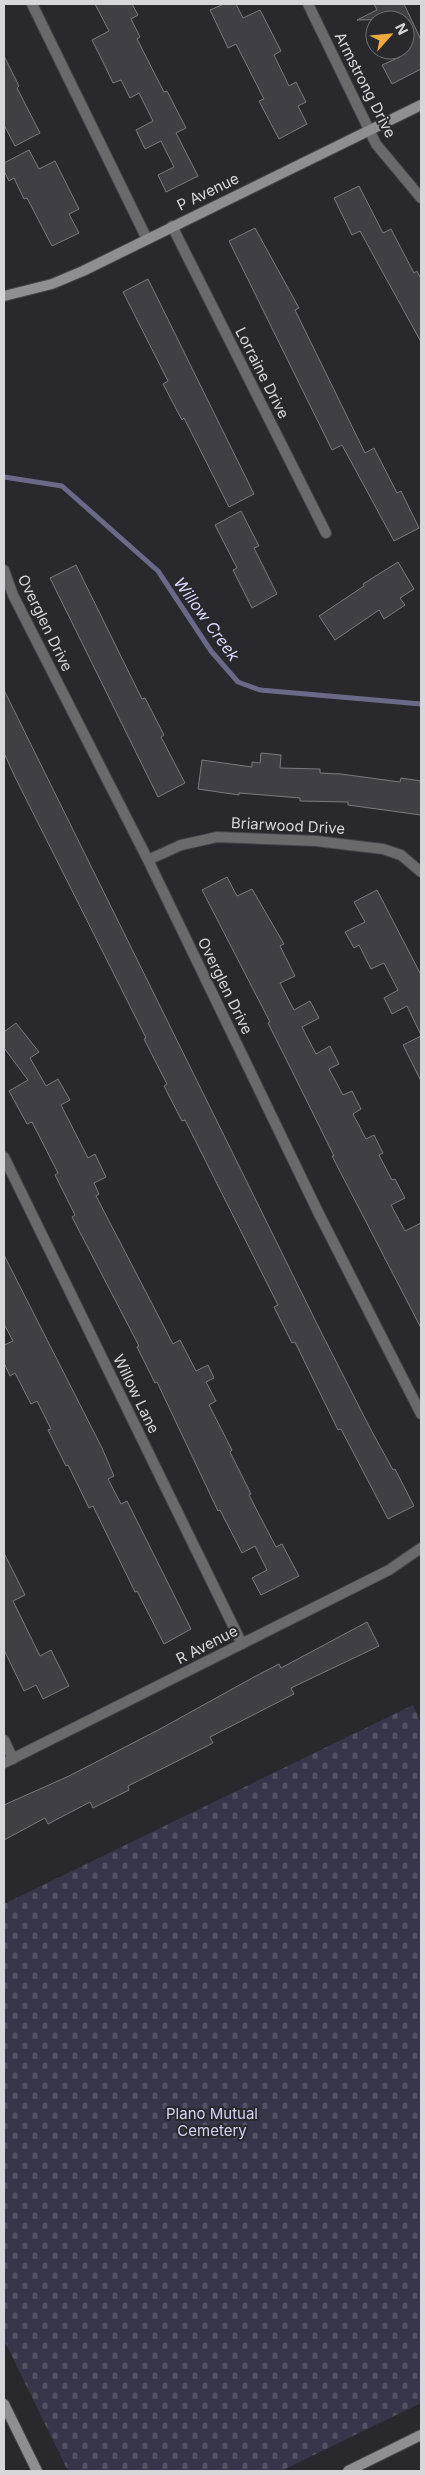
<svg xmlns="http://www.w3.org/2000/svg" width="425" height="2475" font-family="Inter,sans-serif">
  <defs>
    <pattern id="cemetery-stones" width="16" height="16" patternUnits="userSpaceOnUse" patternTransform="scale(1.25)"><rect width="16" height="16" fill="#363549"/><path d="M2 7V4a2 2 0 0 1 4 0v3zM10 15v-3a2 2 0 0 1 4 0v3z" fill="#525263"/></pattern>
  </defs>
  <rect width="100%" height="100%" fill="#28282d"/>
  <path fill="url(#cemetery-stones)" d="M413,1705L421,1723V2403L281,2471H70L66,2467L4,2340V1904Z"/>
  <g fill="none" stroke-linecap="round" stroke-linejoin="round">
    <path stroke="#6a6988" stroke-width="5" d="M4,477L62,486L158,571L211,651L238,682L260,690L421,704"/>
  </g>
  <path fill="#3f3f45" stroke="#7a7a80" d="M95,4H132L138,15L131,19L140,37L137,39L164,92L167,91L186,128L176,133L198,176L166,192L158,175L174,167L161,141L145,149L136,130L153,121L139,93L130,98L121,80L113,83L104,64L92,40L109,31Z
    M224,4H236L243,18L260,10L281,51L274,55L289,86L296,82L306,102L298,106L307,124L279,139L259,101L264,99L236,44L228,48L210,10Z
    M374,4H404L421,40V69L392,84L382,65L400,57L396,50H405V19L357,20L377,10Z
    M4,56L19,86L17,88L40,133L15,146L4,125Z
    M29,150L39,169L55,161L79,209L69,214L79,233L52,246L27,198L24,199L14,178L9,181L4,171V163Z
    M359,186L383,233L391,229L414,273L417,271L421,279V342L360,231L352,235L334,198Z
    M255,228L299,308L295,310L365,453L374,448L397,493L401,491L419,528L394,541L342,445L332,450L229,241Z
    M148,279L254,494L229,507L184,418L182,420L163,384L168,381L123,292Z
    M241,511L259,546L254,548L277,594L252,608L233,570L237,568L215,525Z
    M398,562L414,589L400,598L405,605L384,619L379,610L335,640L319,616L364,586L363,584Z
    M76,565L142,699L145,698L164,735L161,737L185,783L158,797L50,578Z
    M4,690L320,1330L370,1428L393,1470L395,1469L414,1506L388,1519L341,1429L338,1430L295,1342L292,1343L274,1307L278,1305L185,1120L182,1121L164,1086L167,1084L144,1039L146,1038L15,777L4,753Z
    M261,753L281,755L280,768L320,769V773L341,774L400,782L401,778L421,781V815L348,805V802L300,801V798L239,793V795L198,789L202,760L252,767V762L260,763Z
    M227,877L237,896L252,889L284,944L280,946L295,976L280,983L294,1010L310,1001L319,1018L302,1027L316,1054L330,1046L339,1064L329,1069L343,1095L352,1091L361,1109L353,1114L366,1139L374,1135L383,1153L379,1155L392,1180L395,1179L405,1198L391,1205L405,1231L421,1223V1328L332,1156H334L290,1067L268,1023L270,1022L202,890Z
    M377,890L421,975V1035L407,1006L392,1014L384,998L398,990L384,963L371,969L359,945L354,948L345,932L365,922L354,902Z
    M16,1023L39,1052L30,1058L46,1086L58,1079L70,1100L61,1105L88,1158L95,1154L106,1177L94,1183L99,1194L96,1196L173,1344L180,1340L196,1371L208,1365L214,1378L206,1382L216,1401L209,1405L232,1450L230,1452L251,1494L249,1495L276,1547L282,1544L299,1576L261,1595L252,1578L267,1570L255,1546L242,1553L220,1510L218,1511L157,1382L155,1383L137,1347L139,1346L72,1217L75,1215L55,1175L58,1173L32,1122L27,1124L9,1091L28,1080L4,1048V1032Z
    M421,1036V1081L403,1045Z
    M4,1255L102,1448L114,1476L108,1479L121,1504L127,1501L191,1629L164,1644L137,1591L135,1592L93,1506L89,1508L68,1465L66,1466L48,1430L51,1429L37,1401L31,1404L15,1373L10,1376L4,1363V1345L13,1341L4,1324Z
    M4,1553L25,1595L13,1601L40,1656L51,1650L69,1686L43,1699L36,1685L24,1691L4,1650Z
    M367,1622L379,1646L291,1688L294,1694L210,1737L213,1743L128,1786L129,1790L93,1808L90,1802L48,1824L45,1818L4,1840V1805L69,1776L160,1729L254,1677L279,1664L281,1668Z"/>
  <g fill="none" stroke-linecap="round" stroke-linejoin="round">
    <defs>
      <path id="street" d="M32,4L147,239
        M308,4L376,144L421,198
        M172,226L326,533
        M4,570L13,595L148,860L319,1214L421,1414
        M148,860L181,845L217,837L316,841L383,849L401,855L421,872
        M4,1157L242,1644
        M4,1740L13,1759
        M4,1763L389,1570L421,1548"/>
      <path id="secondary" d="M4,296L52,284L83,271L421,105
        M4,2404L37,2471
        M348,2471L421,2435"/>
    </defs>
    <use href="#street" stroke="#444449" stroke-width="12"/>
    <use href="#secondary" stroke="#444449" stroke-width="12"/>
    <use href="#street" stroke="#6a6a6d" stroke-width="10"/>
    <use href="#secondary" stroke="#8f8f93" stroke-width="10"/>
  </g>
  <g text-anchor="middle" stroke-width="4" stroke-linejoin="round" paint-order="stroke">
    <g font-size="15" fill="#d7d7db" stroke="#28282d">
      <text transform="translate(365 85) rotate(63)" y="5">Armstrong Drive</text>
      <text transform="translate(208 192) rotate(-26)" y="5">P Avenue</text>
      <text transform="translate(262 373) rotate(63)" y="5">Lorraine Drive</text>
      <text transform="translate(45 623) rotate(64)" y="5">Overglen Drive</text>
      <text transform="translate(288 826) rotate(3)" y="5">Briarwood Drive</text>
      <text transform="translate(225 986) rotate(64)" y="5">Overglen Drive</text>
      <text transform="translate(136 1394) rotate(64)" y="5">Willow Lane</text>
      <text transform="translate(207 1645) rotate(-27)" y="5">R Avenue</text>
    </g>
    <g font-size="15" fill="#d5d4f6" stroke="#28282d">
      <text x="212" y="2119">Plano Mutual<tspan x="212" dy="17">Cemetery</tspan></text>
    </g>
    <g font-size="16" font-style="italic" fill="#dcdbfe" stroke="#28282d">
      <text transform="translate(207 619) rotate(54)" y="6">Willow Creek</text>
    </g>
  </g>
  <rect width="425" height="2475" fill="none" stroke="#d7d7db" stroke-width="10"/>
  <g transform="translate(390 35) rotate(63)"><circle r="24" fill="#28282d" stroke="#6e6e73"/>
  <path d="M0-4L9 19L0 12L-9 19Z" fill="#ebaa39"/>
  <text y="-8" font-size="14" font-weight="bold" text-anchor="middle" fill="#d7d7db">N</text>
  </g>
</svg>
